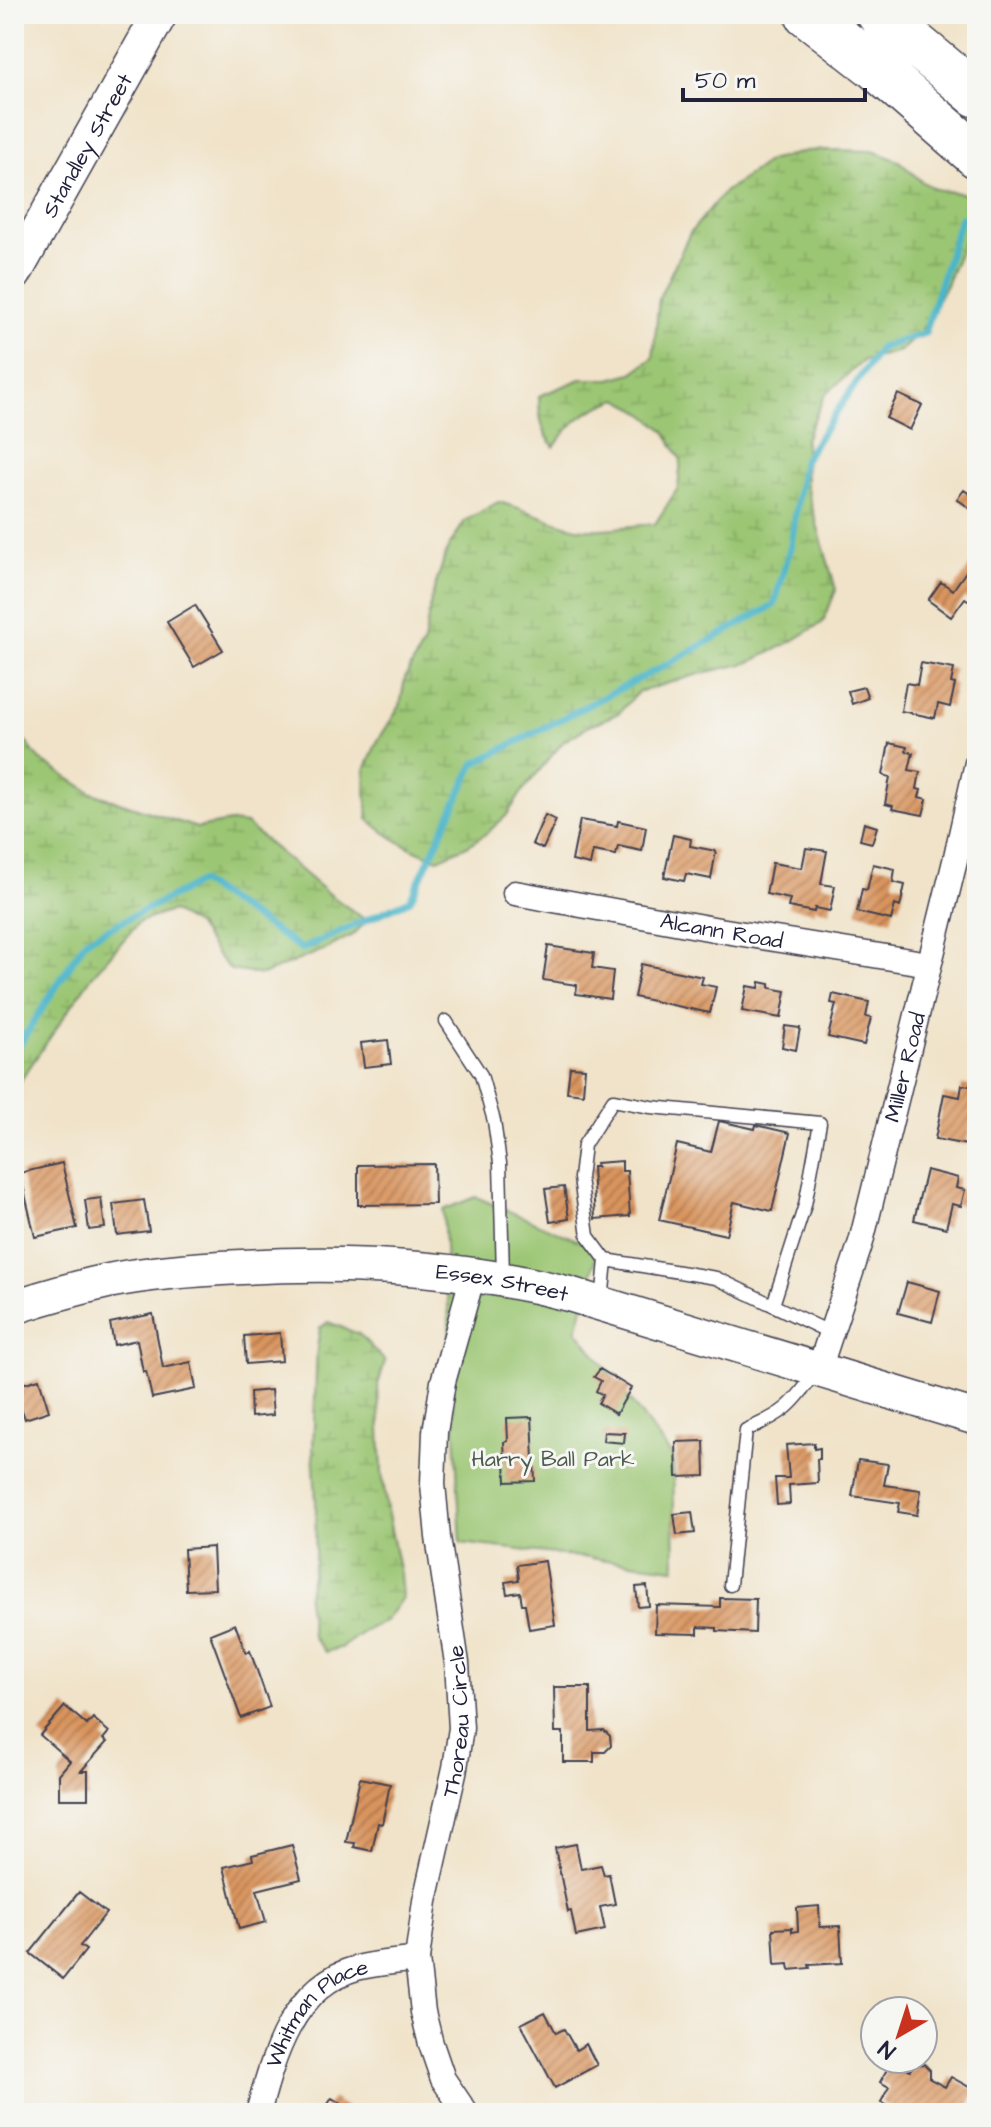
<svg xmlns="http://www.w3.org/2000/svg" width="991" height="2127" font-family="'Architects Daughter',sans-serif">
  <defs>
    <pattern id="wetland-marsh" width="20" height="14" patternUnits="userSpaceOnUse" patternTransform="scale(2)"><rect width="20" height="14" fill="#9bc673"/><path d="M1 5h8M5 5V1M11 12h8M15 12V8" fill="none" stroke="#85aa64"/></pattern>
    <pattern id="building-hatch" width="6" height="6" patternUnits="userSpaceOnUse" patternTransform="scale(2)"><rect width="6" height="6" fill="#d9945d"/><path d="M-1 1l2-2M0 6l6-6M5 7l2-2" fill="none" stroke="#b0784e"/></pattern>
  </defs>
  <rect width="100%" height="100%" fill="#f6f6f2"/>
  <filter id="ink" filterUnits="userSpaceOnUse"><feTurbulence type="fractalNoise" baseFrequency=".0125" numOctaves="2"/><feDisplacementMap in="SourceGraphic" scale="16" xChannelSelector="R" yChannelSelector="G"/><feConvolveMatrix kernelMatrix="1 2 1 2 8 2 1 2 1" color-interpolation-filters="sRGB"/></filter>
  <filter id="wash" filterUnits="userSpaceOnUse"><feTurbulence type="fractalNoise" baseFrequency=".006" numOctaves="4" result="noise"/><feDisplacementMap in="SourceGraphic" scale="32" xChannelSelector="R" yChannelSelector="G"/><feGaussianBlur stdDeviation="1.8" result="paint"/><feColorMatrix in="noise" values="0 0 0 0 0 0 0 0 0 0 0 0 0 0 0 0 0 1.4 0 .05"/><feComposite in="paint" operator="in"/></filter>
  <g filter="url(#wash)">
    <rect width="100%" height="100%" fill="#f0e3c9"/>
    <path fill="#9bc673" stroke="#5e7457" stroke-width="2" d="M476,1197L598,1249L577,1330L673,1457L675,1568L461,1543L443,1210Z"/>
    <path fill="url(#wetland-marsh)" stroke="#5e7457" stroke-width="2" d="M827,150L873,151L899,161L921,181L935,189L964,194L970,215V230L963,243L946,285L920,333L900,351L864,360L825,395L805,439L806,486L836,590L823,622L791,642L751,662L703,673L638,692L619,713L589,726L563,742L524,789L506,816L488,832L469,845L438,859C411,850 389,838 368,819L365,770L377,742L400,706L405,678L424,643L431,599L447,550L465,521L498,502C525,508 549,522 577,528C601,532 630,525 655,524L678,488L681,460L665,431L639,410L618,399C584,412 575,418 554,447C541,431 539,416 539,396L581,379H610L632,373L653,358L659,298L690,233L723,193L769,161L806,151Z
      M14,726L39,759L92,793L197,828L230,822L246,824L326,892L367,921L354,934L328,948L262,975L231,970L217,955L196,925L171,911L139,922L92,976L14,1090Z
      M328,1322L359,1334L385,1361L378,1385L382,1472L387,1510L400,1574L402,1598L386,1620L363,1632L342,1647L325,1652L312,1636L307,1599L315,1561L316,1503L313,1448L317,1348L320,1328Z"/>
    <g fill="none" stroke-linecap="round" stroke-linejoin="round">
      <path stroke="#4bb5c9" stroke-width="7" d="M14,1053L86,940L200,882L302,949L410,900L474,764L666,665L774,605L791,545L803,461L880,348L925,333L961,217"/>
    </g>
    <g id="blocks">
      <path fill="url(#building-hatch)" d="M898,394L922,405L910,430L886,418Z
        M964,490L977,499L975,512L957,499Z
        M977,556V594L971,602L965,598L951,617L928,600L941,582L953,590Z
        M195,605L223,650L194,667L167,622Z
        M921,663L954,669L951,683L955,684L950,707L938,704L935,718L901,711L906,683L917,685Z
        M864,687L868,698L852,704L848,691Z
        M889,743L907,747L906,751L913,753L909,770L920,772L917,789L921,790L919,797L927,799L923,815L892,809L893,806L885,804L890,777L883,775Z
        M545,815L556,820L543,849L532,844Z
        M580,820L617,826L618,821L646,827L642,851L618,846L616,855L593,851L590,865L572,861Z
        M864,823L877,827L872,843L860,840Z
        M673,835L691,839L690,846L716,851L711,879L686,874L684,881L664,877Z
        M806,848L827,851L821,884L835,886L830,911L815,908L814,912L788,907L790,899L766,894L772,863L802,868Z
        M873,864L895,869L893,882L905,885L900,907L895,905L891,920L857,912L862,889L867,890Z
        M548,946L594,953L592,968L613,971L610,999L576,994L577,985L543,980Z
        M641,964L703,977L701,984L716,987L710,1013L634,997Z
        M760,982L770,984V988L786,991L781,1018L742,1011L747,986L759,988Z
        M969,983L977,984V995L968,994Z
        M833,994L869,1002L866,1017L871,1018L864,1045L828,1037L836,1004L831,1003Z
        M785,1026L800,1028L796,1050L782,1047Z
        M388,1040L391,1064L364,1067L361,1043Z
        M570,1067L585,1068L583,1094L567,1092Z
        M962,1085L977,1087V1114L973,1113L967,1145L935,1139L944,1094L960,1097Z
        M719,1121L755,1129L756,1125L790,1133L772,1211L734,1202L726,1235L659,1220L677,1144L711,1152Z
        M622,1161V1171H627L630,1216L595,1219L592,1167H597L596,1163Z
        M62,1163L77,1228L35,1237L20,1173Z
        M434,1164L435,1204L358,1205V1165Z
        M926,1170L958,1178L956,1188L965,1190L961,1206L952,1204L946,1228L914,1220Z
        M564,1187L569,1219L550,1222L545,1189Z
        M101,1198L105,1228L89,1230L85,1200Z
        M144,1200L149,1231L117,1235L113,1204Z
        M907,1282L940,1291L932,1322L898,1313Z
        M153,1314L163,1368L191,1362L196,1389L152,1398L146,1371L143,1372L137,1340L114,1345L110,1323Z
        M280,1333L282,1361L246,1364L244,1336Z
        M600,1369L631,1388L616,1414L598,1403L603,1395L596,1391L601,1381L594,1377Z
        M39,1379L49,1411L25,1419L20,1404L14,1406V1394L17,1393L15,1386Z
        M271,1390L273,1415L251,1417L250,1392Z
        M532,1417L535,1481L506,1482L504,1442L508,1441L507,1418Z
        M604,1432L625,1433L624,1443L603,1441Z
        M704,1441L705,1476L677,1477L676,1442Z
        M814,1443V1449L820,1448V1459H817L818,1483L789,1485L790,1504L777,1505L775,1478H789L786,1445Z
        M858,1460L888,1464L884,1485L921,1490L917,1515L898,1512L900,1503L852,1496Z
        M692,1512L695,1533L677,1535L674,1514Z
        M213,1547L215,1589L186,1590L184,1549Z
        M545,1561L555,1625L529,1629L525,1604H522L520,1592L507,1594L505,1582L519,1580L517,1565Z
        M647,1586L649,1606L638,1607L636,1587Z
        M720,1598L756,1599L755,1633L717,1631V1628L698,1627V1634L655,1633L656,1605L720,1607Z
        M235,1624L246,1653L250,1651L270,1707L241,1718L210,1634Z
        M554,1687H590V1731L604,1730L610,1736L611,1746L605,1752H594V1762H563V1732H555Z
        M65,1706L87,1725L93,1718L109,1732L103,1739L107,1742L81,1771H88V1799H59V1774L70,1761L40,1735Z
        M360,1778L390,1784L382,1824L378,1823L372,1851L354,1847L355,1843L346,1842Z
        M576,1844L581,1869L601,1865L604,1875L609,1874L615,1904L600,1907L605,1930L576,1936L571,1911L568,1912L555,1848Z
        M292,1845L301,1879L257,1890L266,1922L239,1929L224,1867L253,1860L252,1855Z
        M79,1892L106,1913L80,1946L86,1950L63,1979L30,1953Z
        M819,1906L820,1927L840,1926L842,1963L809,1965L810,1968L790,1970L789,1964L775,1965L773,1929L792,1928V1932L798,1931L797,1908Z
        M545,2012L556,2033L564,2029L576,2050L586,2044L597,2065L555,2088L521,2024Z
        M892,2060L910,2070L914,2065L924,2064L930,2070V2079L945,2087L951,2077L976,2091L965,2113H900L881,2102L889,2087L880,2082Z
        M332,2098L356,2113H322Z"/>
    </g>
  </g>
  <g filter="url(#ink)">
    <use href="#blocks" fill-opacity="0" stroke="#413f50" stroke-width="2"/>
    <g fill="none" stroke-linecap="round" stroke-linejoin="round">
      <defs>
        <path id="lane" d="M446,1021L481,1075L494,1121L500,1163L503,1276
          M606,1260L588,1236L580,1178L584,1145L613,1100L651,1107L820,1123L805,1205L773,1305
          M602,1302L606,1260L716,1278L831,1333
          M730,1585L746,1430C785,1413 792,1406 816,1372"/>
        <g id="street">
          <path id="s1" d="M515,893L719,930L929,964"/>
          <path id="s2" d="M819,1369L861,1242L955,861L977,763"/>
          <path id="s3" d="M258,2113C273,2057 293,1985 357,1968C376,1963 398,1962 417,1959"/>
          <path id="s4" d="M466,2113L443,2079L431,2044L423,2012L417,1959L425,1901L455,1768L461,1728L457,1663L438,1537L433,1484L435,1432L443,1382L473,1275"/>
        </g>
        <g id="secondary">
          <path id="s5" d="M14,274L160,14"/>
          <path id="s6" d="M14,1307C45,1297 76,1288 108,1281C152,1272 197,1269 242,1267C352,1261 461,1266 569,1294L977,1418"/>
        </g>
        <path id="highway" d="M807,14L874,66L977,156
          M879,14L977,95"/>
      </defs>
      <use href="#lane" stroke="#413f50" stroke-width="15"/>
      <use href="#street" stroke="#413f50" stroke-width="27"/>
      <use href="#secondary" stroke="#413f50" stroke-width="37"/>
      <use href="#highway" stroke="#413f50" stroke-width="47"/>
      <use href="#lane" stroke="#fff" stroke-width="12"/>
      <use href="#street" stroke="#fff" stroke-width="24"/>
      <use href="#secondary" stroke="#fff" stroke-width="34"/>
      <use href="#highway" stroke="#fff" stroke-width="44"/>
    </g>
  </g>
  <g text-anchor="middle" stroke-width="6" stroke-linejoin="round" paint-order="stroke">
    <g font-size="22" fill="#22223b" stroke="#f6f6f2">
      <text dy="8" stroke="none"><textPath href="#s5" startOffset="148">Standley Street</textPath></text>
      <text dy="8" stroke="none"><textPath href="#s1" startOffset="210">Alcann Road</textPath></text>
      <text dy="8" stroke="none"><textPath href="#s2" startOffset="314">Miller Road</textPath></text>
      <text dy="8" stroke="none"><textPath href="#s6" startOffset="494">Essex Street</textPath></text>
      <text dy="8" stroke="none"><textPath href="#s4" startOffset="406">Thoreau Circle</textPath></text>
      <text dy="8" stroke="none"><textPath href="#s3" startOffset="122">Whitman Place</textPath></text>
    </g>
    <g font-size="22" fill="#4c5b4f" stroke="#f6f6f2">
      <text x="553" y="1466">Harry Ball Park</text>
    </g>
  </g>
  <rect width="991" height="2127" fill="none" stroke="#f6f6f2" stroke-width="48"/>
  <g transform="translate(899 2035) rotate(219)"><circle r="38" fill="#f6f6f2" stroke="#a1a1a9" stroke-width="2"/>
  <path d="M0-6L14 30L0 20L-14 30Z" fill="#c8321e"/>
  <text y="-12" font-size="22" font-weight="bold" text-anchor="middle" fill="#22223b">N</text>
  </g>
  <path d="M683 88v12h182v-12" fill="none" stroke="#22223b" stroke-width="4"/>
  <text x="695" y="88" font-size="24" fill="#22223b" stroke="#f6f6f2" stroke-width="6" paint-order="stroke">50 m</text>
</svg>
